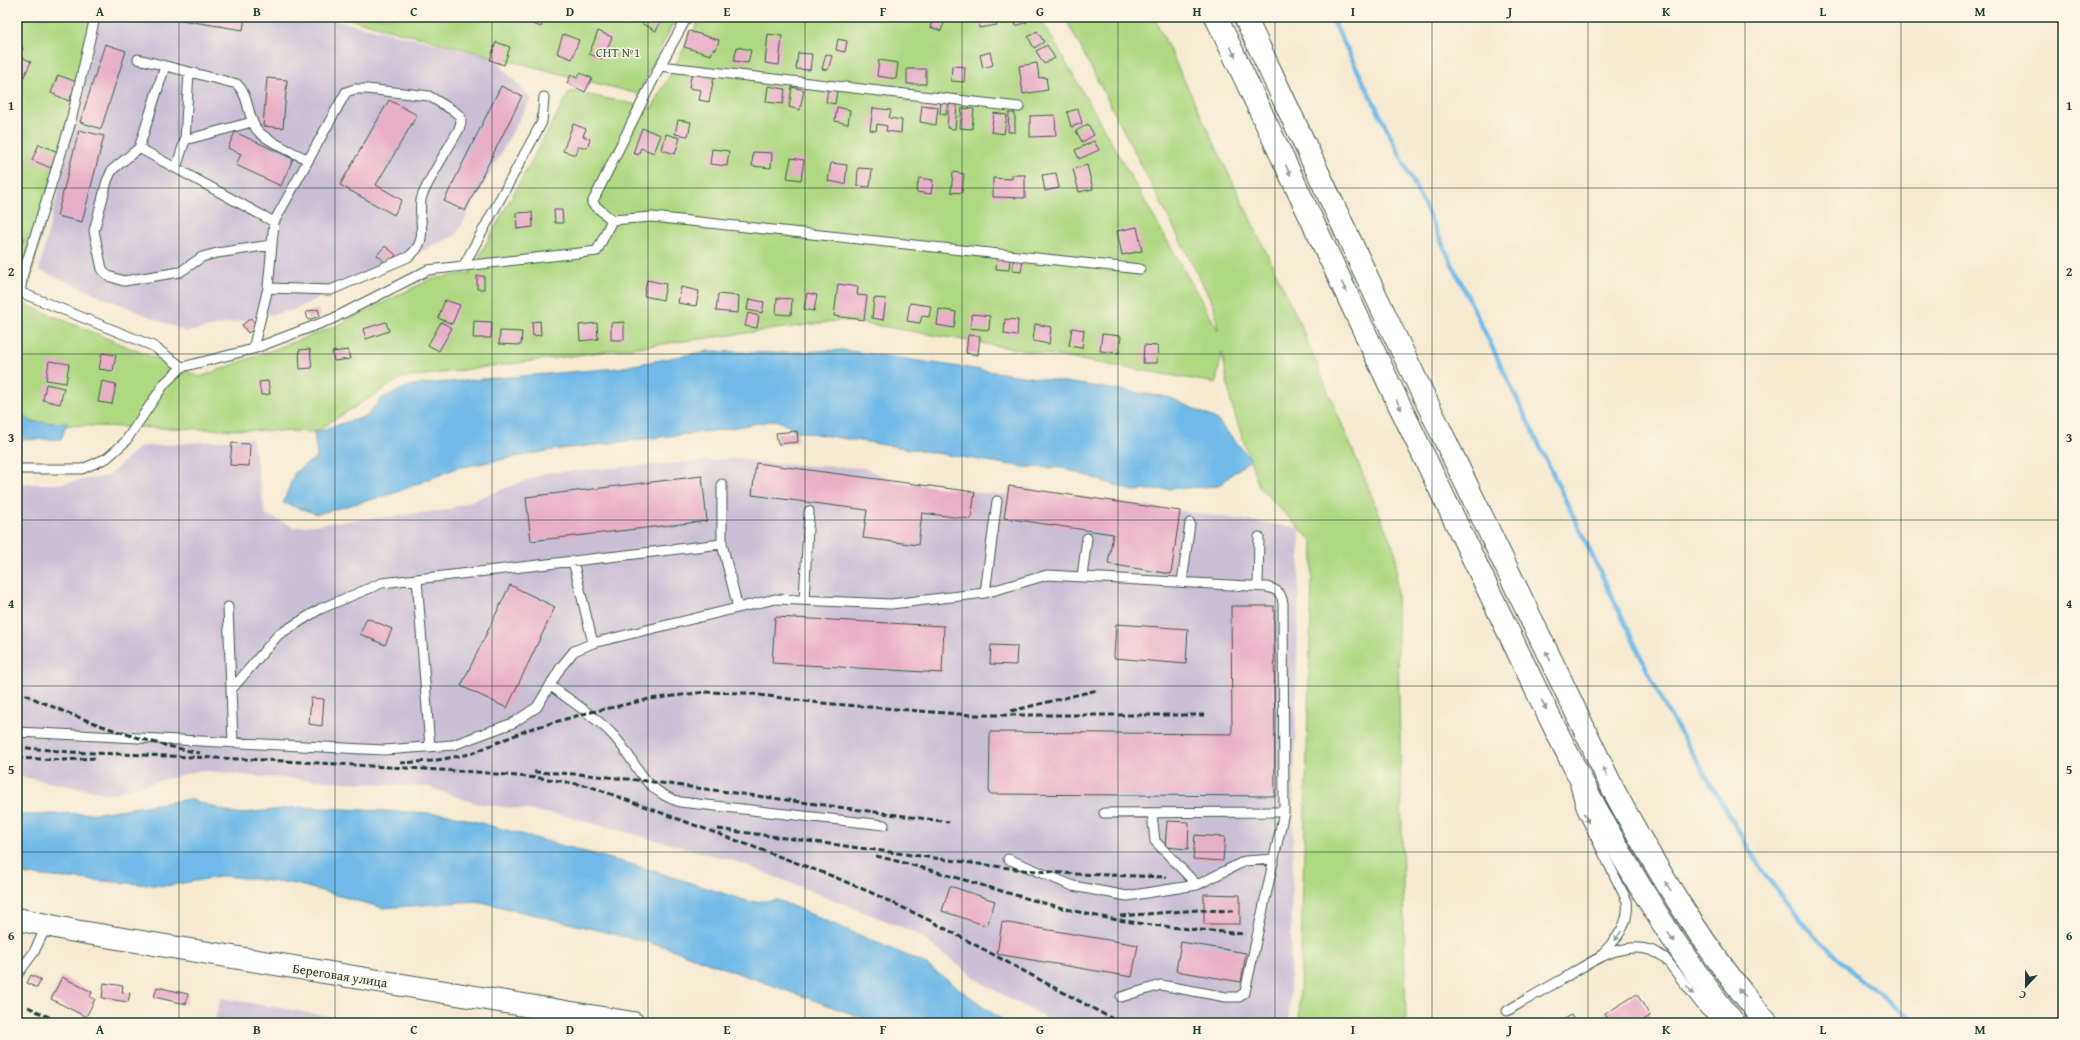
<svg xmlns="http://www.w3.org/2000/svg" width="2080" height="1040" font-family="'Gentium Book Plus',serif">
  <rect width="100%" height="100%" fill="#fcf5e5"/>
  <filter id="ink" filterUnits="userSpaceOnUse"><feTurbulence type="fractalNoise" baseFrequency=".025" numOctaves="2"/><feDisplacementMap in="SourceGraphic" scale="8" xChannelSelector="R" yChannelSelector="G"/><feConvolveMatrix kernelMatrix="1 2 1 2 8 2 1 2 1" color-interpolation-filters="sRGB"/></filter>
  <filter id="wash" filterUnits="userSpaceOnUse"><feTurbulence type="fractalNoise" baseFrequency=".012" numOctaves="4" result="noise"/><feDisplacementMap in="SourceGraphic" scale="16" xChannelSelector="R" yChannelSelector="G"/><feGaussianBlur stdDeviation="0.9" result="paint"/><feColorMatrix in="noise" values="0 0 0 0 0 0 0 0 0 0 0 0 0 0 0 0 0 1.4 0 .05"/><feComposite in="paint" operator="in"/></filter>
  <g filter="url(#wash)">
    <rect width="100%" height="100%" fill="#f6ead1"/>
    <path fill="#cbbfd5" d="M100,17H319L491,56L531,98L456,235L293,310L186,332L39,270Z
      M252,438L265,514L294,527L447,510L546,473L743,458L756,463L865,468L896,482L975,492L1180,511L1300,528L1289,1023H1054L982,983L914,932L738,862L561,815L475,803L429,787L262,777L201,770L110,794L17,776V484H57L108,476L139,447Z
      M221,998L238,1001L370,1023H214Z"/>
    <path fill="#afd882" stroke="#678a5b" d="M17,17H96L29,284L17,280Z
      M341,17H676L638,94Z
      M701,17H1040L1218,330L1214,306L1065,17H1154L1297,317L1396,554L1406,1023H1299L1313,542L1259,487L1231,403L1222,352L1216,383L845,320L402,378L314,432L17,424V301L200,377L336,326L431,279L470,273L570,91L652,108Z"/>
    <path fill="#70b9e8" stroke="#487b8e" d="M843,350L1168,397L1216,419L1251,459L1218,486L1134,491L1062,468L1024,467L797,431L776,420L720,430L553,450L457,468L392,494L317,514L283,503L295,472L317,457L314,432L367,416L382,398L412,385L618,368L708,351L772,353Z
      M17,410L32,422L67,423L61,439L17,440Z
      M190,799L235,814L301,807L448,814L644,868L750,902L778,900L924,963L1006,1023H870L863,1018L663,946L477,901L383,908L296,884L225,876L165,886L17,874V815L98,813Z"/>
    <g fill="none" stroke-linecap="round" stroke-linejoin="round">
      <path stroke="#70b9e8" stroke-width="4.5" d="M1331,17L1395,145L1665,707L1762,871L1806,927L1860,979L1917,1023"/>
    </g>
    <g id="blocks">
      <path fill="#e9afc7" d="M163,17H245L243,30Z
        M530,17H545L541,27L528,22Z
        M644,17H663L656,31L641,23Z
        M934,17H946L941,31L930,27Z
        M978,17H996L997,25L979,28Z
        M1013,17H1025L1027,22L1016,26Z
        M598,31L612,37L603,59L589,54Z
        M689,31L719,40L716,50L713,49L711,55L684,47Z
        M1037,31L1044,42L1034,48L1028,37Z
        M563,34L579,40L572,59L557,53Z
        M768,34L782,36L779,65L765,63Z
        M838,39L847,41L845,52L836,50Z
        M496,42L510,47L504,65L490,60Z
        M105,44L126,51L101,129L80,122Z
        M1047,45L1055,58L1044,64L1036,51Z
        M17,46L23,48L20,56L31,62L19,87L17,86Z
        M737,47L751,50L748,63L734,61Z
        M990,52L993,65L983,68L980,55Z
        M798,53L812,54L810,70L796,69Z
        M826,54L832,56L828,70L822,69Z
        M879,60L898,63L896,79L877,76Z
        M1037,63L1039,78L1046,77L1048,90L1023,94L1019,66Z
        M952,66L965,67L964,82L951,81Z
        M907,69H926V84H907Z
        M692,72L714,77L709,102L699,100L701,90L689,88Z
        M580,73L592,78L585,92L567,83L571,75L577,78Z
        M58,75L77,82L69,101L51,93Z
        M267,78L287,80L283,128L263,126Z
        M501,86L522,96L465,211L444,201Z
        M768,86L785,89L783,104L766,102Z
        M792,87L804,90L800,110L789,107Z
        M828,88L837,90L835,104L826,102Z
        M389,100L417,115L376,185L402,200L394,215L340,185Z
        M941,101L947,102L946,115L940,114Z
        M949,104L957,105L955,129L947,128Z
        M922,105L938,107L936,125L920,122Z
        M837,107L850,110L848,124L835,121Z
        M873,108L891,110L889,118L902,120L901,133L886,131L887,126L877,124L876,131L870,130Z
        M962,108L974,109L972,129L960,128Z
        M1078,109L1082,123L1071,127L1067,112Z
        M994,113L1007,115L1004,134L991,132Z
        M1009,113H1015V132H1008Z
        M1055,115L1056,136L1030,137V116Z
        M678,120L691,122L688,136L675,134Z
        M573,124L586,129L583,136L590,139L587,148L579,146L576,155L563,151Z
        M1088,124L1094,135L1082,142L1076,131Z
        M642,128L661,135L654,153L641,148L638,155L633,153Z
        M79,130L104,136L82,222L57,216Z
        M235,132L293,159L281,186L236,165L241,154L228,148Z
        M666,134L680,138L675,154L662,150Z
        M1094,141L1099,150L1079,159L1075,150Z
        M39,144L58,152L51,168L32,160Z
        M712,149L729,151L727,166L710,164Z
        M753,152L772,153L771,168L752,166Z
        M791,158L804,160L801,180L787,178Z
        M831,163L847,165L845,184L828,181Z
        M1087,165L1093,189L1079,192L1073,169Z
        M858,168L872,169L870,187L857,186Z
        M953,172L964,174L962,193L951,192Z
        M1056,173L1059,188L1045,191L1042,175Z
        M1012,175H1025V198L993,197V178L1012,179Z
        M919,178L933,180L931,194L916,192Z
        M554,210H562L563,223H555Z
        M532,212L533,227L517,229L516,213Z
        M1137,227L1142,251L1122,255L1117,231Z
        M17,235L24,238L17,255Z
        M385,246L396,255L387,264L377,255Z
        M997,257L1010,258L1009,270L996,269Z
        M1014,258L1023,260L1021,272L1012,271Z
        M477,276H484V289H477Z
        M647,280L666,284L663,300L644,296Z
        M838,284L858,287L857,295L867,296L864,320L834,316Z
        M681,287L699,291L696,306L678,303Z
        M807,293L817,295L814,311L804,309Z
        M718,294L739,296L738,313L716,311Z
        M777,298L792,299L791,315L776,314Z
        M874,298L886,299L883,320L872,318Z
        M749,299L764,302L762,313L747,310Z
        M445,300L460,305L452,324L438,318Z
        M910,303L931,306L929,317L922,316L920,323L907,321Z
        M318,309L320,316L308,320L306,312Z
        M939,309L956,312L954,328L937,325Z
        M748,313L759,316L757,328L745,326Z
        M972,314L990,316L989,330L970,328Z
        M251,318L257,327L248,333L242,325Z
        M1005,319L1018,320L1017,336L1004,334Z
        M474,321L492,322L491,338H473Z
        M540,321L541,335L533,336L532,322Z
        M386,322L389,331L366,339L363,329Z
        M441,322L452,328L439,351L428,345Z
        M624,322V340H611V323Z
        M597,323L598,339L580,341L579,325Z
        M1035,324L1051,327L1049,344L1033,341Z
        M1072,328L1084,330L1082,348L1069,346Z
        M500,331L522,332L521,345L499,344Z
        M1102,334L1121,336L1119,353L1100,351Z
        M968,335L980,336L978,355L966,353Z
        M1144,345L1158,346L1157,363H1143Z
        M310,349L312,368L300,369L299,350Z
        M348,350L350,359L334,361L332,352Z
        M102,353L116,355L113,371L99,369Z
        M49,361L69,364L66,383L46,380Z
        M102,381L116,384L112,404L98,402Z
        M268,381L270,394L261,395L259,382Z
        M46,384L64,388L60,404L43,400Z
        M797,431L798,442L778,444L776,433Z
        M232,443L250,444L249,466L230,465Z
        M756,463L975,492L971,519L922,513L918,545L863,538L867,510L752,495Z
        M702,476L707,521L531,541L526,497Z
        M1009,486L1180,511L1171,574L1108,564L1113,534L1004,518Z
        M510,585L555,607L507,708L461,686Z
        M1231,606H1274L1275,796L989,794L990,732L1232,734Z
        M775,617L944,626L942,673L772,663Z
        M367,618L392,629L385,645L360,634Z
        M1116,624L1188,629L1186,664L1114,658Z
        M991,645L1017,646L1016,665L990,664Z
        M311,698L324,699L322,726L309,724Z
        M1167,821L1189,822L1188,849L1165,847Z
        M1195,835L1225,837L1223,861L1193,859Z
        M950,886L995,901L987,926L942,911Z
        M1204,894L1240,895V924H1204Z
        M1002,922L1138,945L1132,977L997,954Z
        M1181,942L1246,953L1241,982L1176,971Z
        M31,975L41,980L37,988L27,983Z
        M62,977L92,992L90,997L95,999L86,1017L51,999Z
        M104,983L123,986L122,992L130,993L128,1002L102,998Z
        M157,987L188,994L186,1004L154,997Z
        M1637,994L1650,1016L1639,1023H1610L1605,1014Z
        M1571,1015L1576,1023H1559Z"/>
    </g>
  </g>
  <g filter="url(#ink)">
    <use href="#blocks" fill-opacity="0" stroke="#3f574c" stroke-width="1"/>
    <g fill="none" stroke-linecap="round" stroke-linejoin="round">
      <defs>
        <path id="lane" d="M687,17L660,66L592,203L612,220L652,217L1140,269
          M138,59L237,84C249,96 247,113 255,127C261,139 295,153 308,160
          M165,66L139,148L112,170L107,181L94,231L102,269L108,276L124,281L180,272L202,257L217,253L271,245
          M660,66L1019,107
          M185,140L189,72
          M139,148L274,222L346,92L355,89H367L429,96L454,111L460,116L461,122L459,129C452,142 422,190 421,200C418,222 430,242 408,257L331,290L268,288
          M176,168L185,140L252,122
          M464,265L542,122L544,97
          M17,291L153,346L182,367
          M20,293L23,274L70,125L95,17
          M253,349L268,288L274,222
          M17,469H82L107,458L125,442L165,383L182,367L253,349L332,319L428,270L597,251L612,220
          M722,484V544L738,608
          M573,561L593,643
          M1082,577L1087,538
          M417,579L430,747
          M1182,582L1190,523
          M1258,586L1259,537
          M985,593L997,501
          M804,600L809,511
          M228,607L233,743
          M551,686C571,701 593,715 610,732C637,758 638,789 680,802L884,825
          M231,690L278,635L320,609L382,583L722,544
          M17,732L384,750L453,745L513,723L537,707L561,667L574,651L593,643L775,599L891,604L985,593L1047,575L1267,587C1277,590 1281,592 1283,603L1284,812L1245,992L1239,997H1226L1161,985L1121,997
          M1575,786L1582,810L1627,901C1630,924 1616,940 1601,955
          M1104,813L1284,812
          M1152,813L1155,841L1197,885
          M1008,859L1073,886L1127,896L1197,885L1245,861L1274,859
          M17,975L34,952L47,925
          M1507,1011C1525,1000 1543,990 1561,980C1590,962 1632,932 1665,958L1705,1010L1720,1023"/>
        <path id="secondary" d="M17,919L75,931L633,1023"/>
        <path id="primary" d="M1216,17C1304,206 1394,395 1485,583C1558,735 1628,891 1734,1023
          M1245,17L1392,330L1615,793C1659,874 1707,953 1767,1023"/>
      </defs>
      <use href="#lane" stroke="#3f574c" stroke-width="11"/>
      <use href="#secondary" stroke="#3f574c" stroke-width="24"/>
      <use href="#primary" stroke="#3f574c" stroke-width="24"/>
      <use href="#lane" stroke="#fff" stroke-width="9"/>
      <use href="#secondary" stroke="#fff" stroke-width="22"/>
      <use href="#primary" stroke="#fff" stroke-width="22"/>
      <path stroke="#1f3d34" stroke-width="3" stroke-dasharray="6 3" stroke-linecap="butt" d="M17,691C76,718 137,741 200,753
        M1011,711L1097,690
        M17,747L70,752L266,760L476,772L548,779L589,786L832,876L872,893L931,921L1120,1023
        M17,758L63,760L96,758
        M400,763L432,761L470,754L530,729L587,713L650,699L705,692L745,693L820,703L971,715H1205
        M534,772L578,774L646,781L949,822
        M718,829L1024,870L1076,874L1167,877
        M876,856C945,872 1011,896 1079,912C1133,925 1189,929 1245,934
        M1120,916L1198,910L1235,911
        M28,1007L61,1023"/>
    </g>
    <defs><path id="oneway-solid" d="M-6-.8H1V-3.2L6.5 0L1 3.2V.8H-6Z"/></defs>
    <g fill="#8f9e9a">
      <use href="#oneway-solid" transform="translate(1233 52) rotate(65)"/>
      <use href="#oneway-solid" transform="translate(1288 170) rotate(65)"/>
      <use href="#oneway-solid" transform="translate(1344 287) rotate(65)"/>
      <use href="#oneway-solid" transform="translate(1399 405) rotate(64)"/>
      <use href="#oneway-solid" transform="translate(1548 656) rotate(-116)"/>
      <use href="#oneway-solid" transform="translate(1544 705) rotate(64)"/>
      <use href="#oneway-solid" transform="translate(1605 772) rotate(-116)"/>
      <use href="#oneway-solid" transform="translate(1586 818) rotate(63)"/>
      <use href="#oneway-solid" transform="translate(1668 886) rotate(-122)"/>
      <use href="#oneway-solid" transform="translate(1618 936) rotate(124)"/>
      <use href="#oneway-solid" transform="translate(1671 937) rotate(56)"/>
      <use href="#oneway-solid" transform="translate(1690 990) rotate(53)"/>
      <use href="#oneway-solid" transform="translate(1742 993) rotate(-129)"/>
    </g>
  </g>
  <path fill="none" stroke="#1f3d34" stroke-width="1" stroke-opacity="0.55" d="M179,17V1023M335,17V1023M492,17V1023M648,17V1023M805,17V1023M962,17V1023M1118,17V1023M1275,17V1023M1432,17V1023M1588,17V1023M1745,17V1023M1901,17V1023M17,188H2063M17,354H2063M17,520H2063M17,686H2063M17,852H2063"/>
  <g text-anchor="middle" stroke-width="3" stroke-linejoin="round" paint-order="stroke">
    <g font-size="13" fill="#3c5c44" stroke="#fcf5e5">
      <text x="618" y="57">СНТ №1</text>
    </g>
    <g font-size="13" fill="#1f3d34" stroke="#fcf5e5">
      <text transform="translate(340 975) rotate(9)" y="5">Береговая улица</text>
    </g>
  </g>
  <rect width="2080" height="1040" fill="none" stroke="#fcf5e5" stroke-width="44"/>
  <g transform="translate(2026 986) rotate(202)" stroke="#fcf5e5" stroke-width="3" paint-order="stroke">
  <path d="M0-3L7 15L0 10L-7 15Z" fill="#1f3d34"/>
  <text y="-6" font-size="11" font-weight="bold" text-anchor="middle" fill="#1f3d34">С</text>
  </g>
  <rect x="22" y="22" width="2036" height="996" fill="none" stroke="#1f3d34" stroke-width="1.5"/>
  <g font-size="13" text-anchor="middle" font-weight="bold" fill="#1f3d34">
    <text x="100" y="16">A</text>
    <text x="257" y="16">B</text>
    <text x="414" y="16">C</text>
    <text x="570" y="16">D</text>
    <text x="727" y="16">E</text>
    <text x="883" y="16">F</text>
    <text x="1040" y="16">G</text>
    <text x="1197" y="16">H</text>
    <text x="1353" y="16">I</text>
    <text x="1510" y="16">J</text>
    <text x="1666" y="16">K</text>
    <text x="1823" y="16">L</text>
    <text x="1980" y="16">M</text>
    <text x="11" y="110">1</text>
    <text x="2069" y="110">1</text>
    <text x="11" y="276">2</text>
    <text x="2069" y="276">2</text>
    <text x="11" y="442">3</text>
    <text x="2069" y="442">3</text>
    <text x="11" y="608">4</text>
    <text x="2069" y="608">4</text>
    <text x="11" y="774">5</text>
    <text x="2069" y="774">5</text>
    <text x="11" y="940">6</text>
    <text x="2069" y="940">6</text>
    <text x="100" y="1034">A</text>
    <text x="257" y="1034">B</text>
    <text x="414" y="1034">C</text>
    <text x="570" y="1034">D</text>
    <text x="727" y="1034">E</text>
    <text x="883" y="1034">F</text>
    <text x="1040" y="1034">G</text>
    <text x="1197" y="1034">H</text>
    <text x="1353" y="1034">I</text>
    <text x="1510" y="1034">J</text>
    <text x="1666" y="1034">K</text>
    <text x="1823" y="1034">L</text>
    <text x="1980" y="1034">M</text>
  </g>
</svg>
